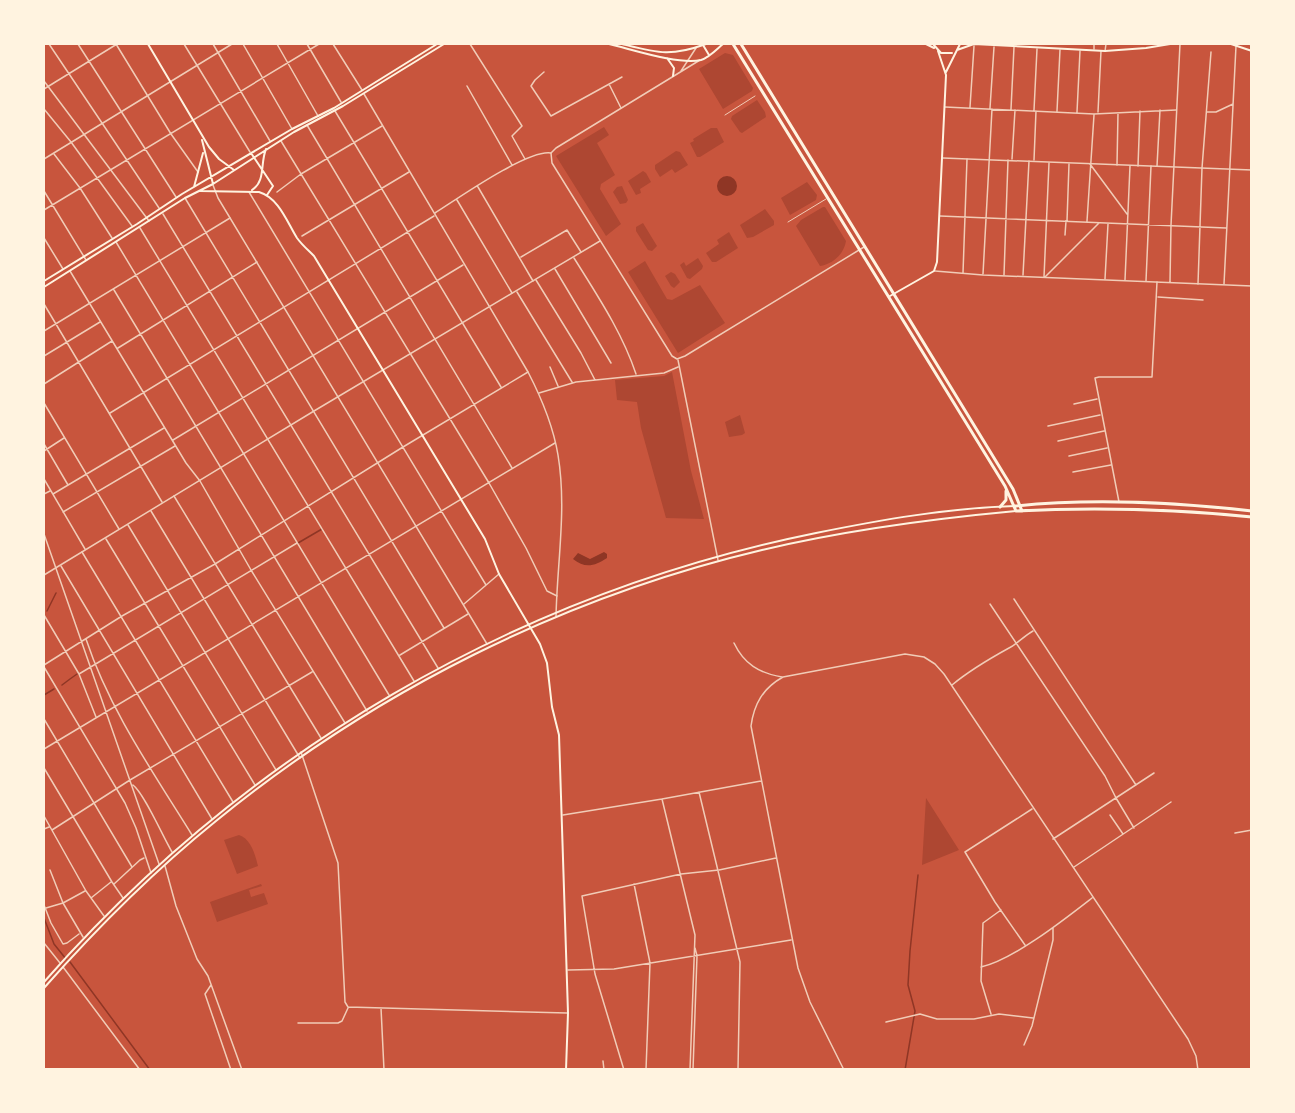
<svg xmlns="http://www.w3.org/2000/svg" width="1295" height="1113" font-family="'Nunito Sans',sans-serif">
  <rect width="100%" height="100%" fill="#c8553d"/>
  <path fill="#ae4732" d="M725,53L733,55L753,88L752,91L723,109L699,69Z
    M757,100L765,112L766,117L742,133L740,132L731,119L732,116Z
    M604,127L609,135L597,143L615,175L601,184L600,189L621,224L606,236L556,156Z
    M711,128H717L724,142L700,157H697L690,143L694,141L693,139Z
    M676,151L680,152L688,165L675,173L672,169L660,177L655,169V165Z
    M643,171L646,173L651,182L640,189L641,193L636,195L628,181Z
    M807,182L817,195L816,200L790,215L781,198Z
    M622,186L628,200L626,203L620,204L613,192L617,187Z
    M823,207H825L846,241C844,254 833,264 820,266L796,226L801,220Z
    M765,209L774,221V225L753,237L747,238L740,225Z
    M643,223L657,246L652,251L648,250L636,231V227Z
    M729,232L738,248L716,262H712L706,253L719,244L717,240Z
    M698,258L703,266L702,269L690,279L687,278L680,265L684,262L686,266Z
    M645,261L667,299L672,300L700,285L725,323L678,353L628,272Z
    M671,272L675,274L680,282L674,288L671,286L665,276Z
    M672,372L691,471L704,519L666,518L641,428L637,402L617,400L615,380L664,376Z
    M740,415L745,433L742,435L729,437L725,422Z
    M926,798L959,850L922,865Z
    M239,835C251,839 255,854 258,866L237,874L224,840Z
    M261,884L262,886L249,890L251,897L264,893L268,904L217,922L210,902Z"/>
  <path fill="#8f3625" d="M717 186a10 10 0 1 1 20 0a10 10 0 1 1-20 0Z
    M604,552L607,554V558C595,566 585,569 573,559L578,553L590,559Z"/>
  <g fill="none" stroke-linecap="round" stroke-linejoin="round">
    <path stroke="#8f3625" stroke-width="1.5" d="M298,543L322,529
      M47,611L56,593
      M70,679L77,674
      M62,685L70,679
      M44,695L54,689
      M44,918L54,944L66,959
      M70,962L150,1070
      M905,1070L915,1011L908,985L910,951L918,875"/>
    <path stroke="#f1ccb7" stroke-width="1" d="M725,115L755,96
      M788,222L826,199"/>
    <path stroke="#f1ccb7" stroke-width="1.5" d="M49,44L159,208
      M78,44L176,197
      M116,44L171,134L198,172
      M184,44L250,152
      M213,44L270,141
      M243,44L292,129
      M277,44L318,116
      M307,44L341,102
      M470,44L522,126L512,136L525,159
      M1250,44L1252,48
      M1094,49V44
      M1105,51L1106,44
      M544,72L535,80L531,86L551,116L622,77
      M609,84L621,108
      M467,86L512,165
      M44,89L117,44
      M945,107L1094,114L1176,110
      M970,107L974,46
      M990,108L994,47
      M44,109L71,142L132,226
      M1011,109L1014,47
      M1034,110L1037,49
      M335,111L501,387
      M1057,111L1060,50
      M1077,112L1080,51
      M1098,112L1101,51
      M1207,112H1216L1233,104
      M307,125L512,468
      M281,141L489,483L526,548L547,591L557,596
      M54,154L80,188L112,238
      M1012,159L1015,110
      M1034,160L1036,111
      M1090,164L1127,214
      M1117,165L1118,113
      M1138,166L1140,111
      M1157,166L1160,110
      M478,187L533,281
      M44,191L86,260
      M249,192L486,585
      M277,192L301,174L382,126
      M185,198L444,628
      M457,200L512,293
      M44,210L319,44
      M435,213C457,199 528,149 551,153
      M163,214L438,668
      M940,216L1226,228
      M1067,221L1069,164
      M1087,221L1094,115
      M140,228L414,681
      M1065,235L1066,221
      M302,236L409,172
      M44,238L63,269
      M116,242L389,695
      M521,257L567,230L581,252
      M574,258C597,295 622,332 636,374
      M555,269L611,363
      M70,271L186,463L200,481L251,570L345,723
      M963,273L967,159
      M983,274L992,109
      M1004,275L1008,160
      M1023,275L1029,161
      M1044,277L1049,163
      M1045,277L1099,223
      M1105,279L1108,224
      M536,280L581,353L595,380
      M1125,280L1130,166
      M1146,281L1151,166
      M1198,284L1202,168L1211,52
      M1224,284L1236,46
      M114,290L367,711
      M517,292L572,382
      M1158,297L1203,300
      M44,304L162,502
      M44,331L230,218
      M118,348L257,262
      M44,356L100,322
      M678,360L718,560
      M550,367L558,386
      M44,384L112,341
      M539,393L576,382L664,373L678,367
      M44,403L119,529
      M1074,404L1097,399
      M110,413L434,216
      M1048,426L1100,415
      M173,440L463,265
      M1058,441L1104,431
      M44,444L68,485
      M44,451L64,438
      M1069,456L1107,448
      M1073,472L1111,465
      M44,479L85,549
      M44,494L50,491
      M53,494L164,428
      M174,496L321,738
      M1119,502L1095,378L1099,377H1152L1157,282
      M151,511L300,758
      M63,512L175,446
      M128,525L276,770
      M44,534L159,864
      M106,539L255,785
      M82,552L233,802
      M61,566L212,819
      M1014,599L1136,785
      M464,604L499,574
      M990,604L1105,776L1116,798L1134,828
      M44,615L79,674L96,717
      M86,639C109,709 153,772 192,835
      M734,643C744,664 759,673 782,677
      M400,655L468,614
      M44,665L122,616L215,564L403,447L528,372
      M79,674L297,543
      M952,685C970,670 989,659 1009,648C1017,644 1024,636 1033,631
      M44,719L132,867
      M44,749L555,443
      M301,752L338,863L345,1002L348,1007L567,1013
      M44,768L112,882L123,898
      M133,785C144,793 163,837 172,852
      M699,792L740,962L738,1070
      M662,799L695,935L690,1070
      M563,815L662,799L761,781
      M1110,815L1123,834
      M44,816L86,891L104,916
      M44,829L49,827
      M52,830L130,780L312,672
      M1235,833L1252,830
      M1053,839L1154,773
      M1251,855H1252
      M165,866L176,906L197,959L208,976L242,1070
      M1074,867L1171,802
      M50,870L63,903L83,937
      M114,884L140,860L144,858
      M634,884L650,963L646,1070
      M91,898L111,882
      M44,905L51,923L63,944L67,943L79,934
      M46,908L63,903L85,891
      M1025,945L995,902L965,852L1032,809
      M981,967C1013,960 1065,919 1092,898
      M568,970L614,969L791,940
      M211,985L205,994L231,1070
      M381,1008L384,1070
      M991,1014L981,981L983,923L1001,910
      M886,1022L920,1014L937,1019H974L999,1014L1033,1018
      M298,1023H338L342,1021L348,1008
      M1024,1045L1032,1026L1053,940V928
      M603,1061L604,1070
      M624,1070L595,974L582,896L681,874L719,870L776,858
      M693,1070L697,956L695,948
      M844,1070L810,1002L798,968L751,726C754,704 763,688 783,677L905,654L924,657L935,664L944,674L1188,1039L1196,1056L1198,1070"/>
    <path stroke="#f1ccb7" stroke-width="1.5" d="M333,44L362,90
      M700,60L556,148L551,153L552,163L672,356L677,359L685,356L864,247
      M681,71L696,48
      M44,81L149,221
      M364,94L528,372C542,399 553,425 558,455C567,509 557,563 556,617
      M943,158L1252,170
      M44,159L232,44
      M213,185L218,198L487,644
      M935,271L983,275L1252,286
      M1170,282L1171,225L1180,44
      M44,575L314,411L600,241
      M44,667L125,803L136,828L151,873
      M44,943L60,963
      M63,967L140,1070"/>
    <path stroke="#fff3e0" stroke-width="2" d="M148,44L209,147L219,159L234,170
      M609,44C631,49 678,65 701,60C709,58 717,49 723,44
      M622,44C658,53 670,57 706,44
      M926,44L934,48
      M933,44L941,53H952
      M1231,44L1252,51
      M703,45L709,55
      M957,50L974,44L1105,51L1146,48L1170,44
      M667,58L674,68L673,76
      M946,72L960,44
      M202,140L213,184
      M251,153L273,186L267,195
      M194,187L203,153
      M252,190C266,181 260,163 266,149
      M200,191L259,192C279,198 287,222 297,238C302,245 308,250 314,256L485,539L499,574L540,644L547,663L552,707L559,735L568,1013L566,1070
      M44,281L137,224L182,194L292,129L334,108L437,44
      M44,287L185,198L213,184L294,132L343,106L444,44
      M890,296L934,271L937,262L946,75L938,51"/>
    <path stroke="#fff3e0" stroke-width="2" d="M44,982C246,752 515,594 816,533C880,520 948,508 1015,506
      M44,988C97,928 154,871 216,821C374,692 563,597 762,550C846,530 930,519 1016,511"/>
    <path stroke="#fff3e0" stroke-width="3" d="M733,44L1005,486L1016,511C1095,507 1173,509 1252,517
      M741,44L1013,489L1022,511
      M1015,506C1092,498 1174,502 1252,511
      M1000,507L1006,500V491"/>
  </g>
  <rect width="1295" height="1113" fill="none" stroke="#fff3e0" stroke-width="90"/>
</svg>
